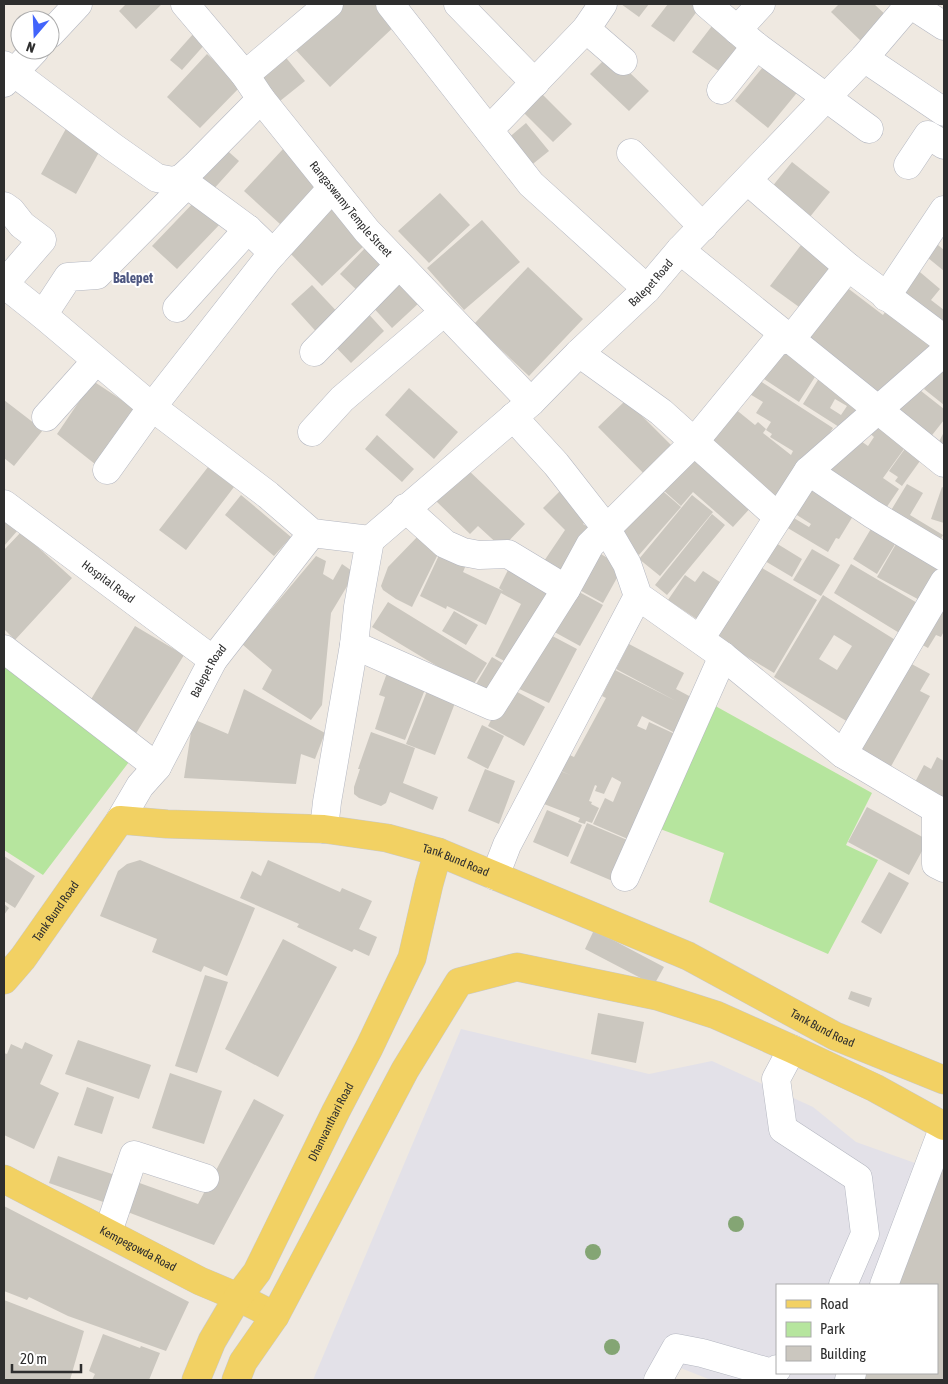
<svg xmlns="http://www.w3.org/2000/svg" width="948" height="1384" font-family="'Asap Condensed',sans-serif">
  <rect width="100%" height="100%" fill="#efe9e1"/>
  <path fill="#e3e1e8" d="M461,1029L649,1074L712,1061L813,1107L856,1142L915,1163L871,1285H777V1373H840L838,1380H711L678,1367L672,1380H313Z"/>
  <path fill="#b6e59e" d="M4,660L135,754L43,875L4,850Z
    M710,703L872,793L846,845L878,860L828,954L709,902L724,853L655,827Z"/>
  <path fill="#cbc7bf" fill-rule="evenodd" d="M126,4H162L136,29L119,11Z
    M342,4H381L399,22L330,87L294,48Z
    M621,4H649L639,17Z
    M668,4H697L701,6L674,42L651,26Z
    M839,4H874L887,16L862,42L831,12Z
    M715,22L749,47L727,77L692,52Z
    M194,33L206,43L182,70L170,60Z
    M207,54L241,86L200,128L167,97Z
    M283,54L305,81L280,101L258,73Z
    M610,54L649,91L629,111L590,74Z
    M767,62L800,89L768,128L735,101Z
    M538,90L572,124L553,142L520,109Z
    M526,123L549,151L529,167L507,139Z
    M68,125L103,145L76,194L41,174Z
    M221,145L239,161L211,192L193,176Z
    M283,149L319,182L280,224L244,191Z
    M792,162L830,192L805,223L767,193Z
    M440,193L470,225L429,263L398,231Z
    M197,199L222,222L177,269L152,246Z
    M333,208L367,243L322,286L288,251Z
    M482,220L520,262L464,310L427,268Z
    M932,240L944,250V271L922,253Z
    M368,245L390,268L363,296L340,274Z
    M801,245L837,272L806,312L770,286Z
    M528,267L583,319L529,376L474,324Z
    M914,267L940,289L931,300L944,310V331L896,292Z
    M396,277L420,302L392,328L369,303Z
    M841,283L883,315L888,308L938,344L877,404L800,342Z
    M312,285L342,317L321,337L291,304Z
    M364,309L384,331L351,363L330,341Z
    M784,346L820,369L799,402L761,377Z
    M940,369L943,371L944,370V405L924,389Z
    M821,375L866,402L847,432L803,404ZM835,399L847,406L841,415L830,408Z
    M757,379L833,428L822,445L773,505L700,440L729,404L755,425L758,422L766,429L763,433L791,455L793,451L770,437L772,434L766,430L771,422L756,413L763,402L748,393Z
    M93,381L140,412L100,468L57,434Z
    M916,387L944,409V420L925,444L891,418Z
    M409,388L458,432L434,459L385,415Z
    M4,400L43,430L14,466L4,458Z
    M626,400L679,453L651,481L598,427Z
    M876,419L909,442L883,478L899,489L882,514L823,475L855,437L868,446L874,437L867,431Z
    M944,432V457L934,451Z
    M377,435L414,469L402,482L365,449Z
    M909,443L925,454L902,486L895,481L898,477L889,471Z
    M694,453L753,505L733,527L693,492L681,506L662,489Z
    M208,467L234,487L186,550L159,530Z
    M466,468L525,524L502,548L478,526L470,534L435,500Z
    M809,477L853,516L839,539L836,538L828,552L781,524L787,514L809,527L811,524L789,510Z
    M907,484L923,493L910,515L943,535L936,547L887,517Z
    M657,486L681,507L639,555L614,532Z
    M942,487L944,488V523L931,519Z
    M561,490L589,517L583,524L593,530L562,581L540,567L565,530L543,508Z
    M241,495L291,537L274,556L225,515Z
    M692,495L713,512L660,576L639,559Z
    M712,514L725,525L667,595L655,585Z
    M4,517L18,530L4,546Z
    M875,522L900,536L877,574L853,559Z
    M21,532L72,578L15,640L4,629V550Z
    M422,532L441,548L412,607L396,599L383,590L381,586L388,567Z
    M900,537L944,564L925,603L877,577Z
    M771,540L802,559L792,577L760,558Z
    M812,549L840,565L821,596L793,580Z
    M594,550L623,567L603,603L574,587Z
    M440,553L466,565L463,572L503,591L499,588L511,564L555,586L510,664L495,656L521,604L501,593L486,625L447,606L446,609L420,596Z
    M316,556L326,561L323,574L333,580L342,564L355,573L331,613L322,705L311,720L262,689L272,670L242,644Z
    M851,564L919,604L901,634L834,593Z
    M757,565L817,600L774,673L714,637Z
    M703,571L726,586L701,622L668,600L685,575L695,582Z
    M572,588L603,605L580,646L549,629Z
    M823,595L897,641L848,722L774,677ZM834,635L852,646L837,670L819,659Z
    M944,597V631L941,637L936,635L928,648L919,643Z
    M388,602L487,663L472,687L372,627Z
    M454,611L478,625L466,645L442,631Z
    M135,626L184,655L132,740L84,711Z
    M543,631L577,649L549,703L513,686Z
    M629,644L684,673L676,689L691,697L677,734L642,716L637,726L646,730L649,722L677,735L630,840L593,824L605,798L613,802L621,783V782L612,777L604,794L595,791L597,786L595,785L589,801L592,802L591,804L599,808L592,823L586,821L585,824L578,822L580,818L544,804L558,770L570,775L559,770L565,753L574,757L606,698L602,696L615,670L676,701L616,669Z
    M492,657L504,664L488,694L475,686Z
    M908,662L930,674L920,691L930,696L889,770L858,753Z
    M387,673L426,687L405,740L375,729L385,697L379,695Z
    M508,687L545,707L524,746L488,726Z
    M244,689L325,733L315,759L301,754L296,784L184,778L193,719L228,734Z
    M427,691L455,703L435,755L406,744Z
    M482,725L504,736L488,769L467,758Z
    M371,732L415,748L403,783L438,797L433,810L390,792L386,803L381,806L359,798L354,794V787L360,769H358Z
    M937,757L944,761V801L914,784L924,765L931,769Z
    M485,769L515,781L499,824L468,811Z
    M867,807L928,840L909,875L848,842Z
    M547,810L582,825L568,857L533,842Z
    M587,823L632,842L615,882L570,863Z
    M4,856L35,876L15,908L4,901Z
    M140,860L255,908L227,976L204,966L201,972L152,952L157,939L100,916L118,871L127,864Z
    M268,860L340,892L342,888L372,901L359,929L377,937L369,956L354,949L352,952L297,927L299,924L240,898L252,871L261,876Z
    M889,872L909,883L881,934L861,922Z
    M4,904L9,908L4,915Z
    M594,930L664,967L654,985L585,949Z
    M283,939L337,967L278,1077L225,1049Z
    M205,975L228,982L197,1073L175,1066Z
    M851,991L872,998L869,1007L848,999Z
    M598,1013L644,1022L636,1063L591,1054Z
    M78,1040L151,1065L139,1099L65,1074Z
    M25,1042L53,1055L40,1084L59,1093L34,1149L4,1135V1053L7,1054L11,1044L22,1049Z
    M170,1073L222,1091L204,1144L152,1128Z
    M87,1087L114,1097L102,1134L74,1125Z
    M254,1099L284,1115L214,1245L125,1211L134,1181L198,1204Z
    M58,1156L118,1176L109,1204L49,1183Z
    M937,1165L944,1168V1380H860L862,1373H937V1285H894Z
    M4,1206L189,1302L166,1351L68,1316L29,1297L27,1300L4,1291Z
    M4,1300L84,1331L70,1380H4Z
    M103,1334L140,1348L141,1346L160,1353L149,1380H92L95,1374L89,1371Z"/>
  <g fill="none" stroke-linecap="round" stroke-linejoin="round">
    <defs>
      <g id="minor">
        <path id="s1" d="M185,4L245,75L261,99L367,231L531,402"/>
        <path d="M390,4L531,184L647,289"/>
        <path d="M458,4L535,83"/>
        <path d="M707,4L756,46L869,129"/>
        <path d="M910,4L944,26"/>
        <path d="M586,29L623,61"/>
        <path d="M737,30L761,4"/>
        <path d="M50,34L78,4"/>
        <path d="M864,58L944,112"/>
        <path d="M4,65L113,147L157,178L173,181L182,178L195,166L261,99"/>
        <path d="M245,75L329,4"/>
        <path d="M4,83L35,50"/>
        <path d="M721,90L756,46"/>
        <path d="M489,130L586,29L603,4"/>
        <path d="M631,153L703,227"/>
        <path d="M908,165L928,135L944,145"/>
        <path d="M182,178L187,184L248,229L273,253"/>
        <path d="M748,181L848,267L944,339"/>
        <path d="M4,206L11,211L22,225L42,240L4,284"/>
        <path d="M680,250L944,463"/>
        <path d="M4,284L43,315L152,407L268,495L312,533L370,540"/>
        <path d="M886,297L944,210"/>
        <path d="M177,308L248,229"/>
        <path d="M43,315L68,277L97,275L187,184"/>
        <path d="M314,352L399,265"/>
        <path d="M579,353L661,412L778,517"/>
        <path d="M46,417L96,361"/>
        <path d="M513,417L556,464L606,528L627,564L638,596L723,656L843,754L944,814"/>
        <path d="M312,432L342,399L444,312"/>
        <path d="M107,470L152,407L267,260L332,188"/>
        <path d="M808,471L872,514L944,557"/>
        <path id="s2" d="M4,504L213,660"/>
        <path d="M405,508L445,544L463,552L479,555L508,554L566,589"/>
        <path id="s3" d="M370,540L531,402L579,353L647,289L680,250L864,58L910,4"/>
        <path d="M700,639L808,471L944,352"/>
        <path d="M354,645L492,706L566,589L590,545L694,442L776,342L792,338L848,267"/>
        <path d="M4,649L157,767"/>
        <path d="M843,754L944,582"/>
        <path d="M936,809V864L944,868"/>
        <path id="s4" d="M120,820L140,786L157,767L213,660L312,533"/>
        <path d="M324,829L327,802L354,645L358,607L370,540"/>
        <path d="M495,876L507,845L638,596"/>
        <path d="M625,877L723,656"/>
        <path d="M792,1049L776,1079L783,1129L858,1178L865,1234L843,1285"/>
        <path d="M108,1232L134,1155L205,1178"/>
        <path d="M884,1285L944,1126"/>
        <path d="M658,1380L676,1348L702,1353L772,1373L777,1369"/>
        <path d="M849,1380L852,1373"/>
      </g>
      <g id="major">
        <path id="s5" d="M4,980L23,958L120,820L167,824L324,829L387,838L438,852L688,956L835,1036L944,1080"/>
        <path id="s6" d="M4,1179L200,1281L238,1297L275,1316"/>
        <path id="s7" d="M196,1380L212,1341L238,1297L257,1272L336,1111L369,1048L412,958L429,884L438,852"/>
        <path d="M236,1380L243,1362L275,1316L405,1070L459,982L517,967L657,996L716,1015L792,1049L875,1088L944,1126"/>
      </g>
    </defs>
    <use href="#minor" stroke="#b4b7c1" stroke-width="29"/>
    <use href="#major" stroke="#c9c9c9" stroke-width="29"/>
    <use href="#minor" stroke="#fff" stroke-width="28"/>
    <use href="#major" stroke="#f2d163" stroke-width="28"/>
  </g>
  <g fill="#84a574">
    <circle cx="736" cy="1224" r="8"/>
    <circle cx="593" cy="1252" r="8"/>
    <circle cx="612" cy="1347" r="8"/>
  </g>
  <g text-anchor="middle" stroke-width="4" stroke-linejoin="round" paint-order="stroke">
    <g font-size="12" fill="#2e2e2e" stroke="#fff">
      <text dy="4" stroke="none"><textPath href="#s1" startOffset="264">Rangaswamy Temple Street</textPath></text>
      <text dy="4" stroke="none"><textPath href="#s3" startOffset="381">Balepet Road</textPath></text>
      <text dy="4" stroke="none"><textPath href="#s2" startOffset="130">Hospital Road</textPath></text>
      <text dy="4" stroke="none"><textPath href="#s4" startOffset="174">Balepet Road</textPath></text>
      <text dy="4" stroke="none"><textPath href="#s5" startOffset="538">Tank Bund Road</textPath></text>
      <text dy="4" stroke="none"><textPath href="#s5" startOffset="86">Tank Bund Road</textPath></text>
      <text dy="4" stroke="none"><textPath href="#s5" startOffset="942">Tank Bund Road</textPath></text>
      <text dy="4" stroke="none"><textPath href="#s7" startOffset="292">Dhanvanthari Road</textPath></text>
      <text dy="4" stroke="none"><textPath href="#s6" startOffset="151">Kempegowda Road</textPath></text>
    </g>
    <g font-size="14" font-weight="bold" fill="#4d5680" stroke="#fff">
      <text x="133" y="283">Balepet</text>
    </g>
  </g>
  <rect width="948" height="1384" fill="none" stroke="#2e2e2e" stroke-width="10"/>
  <rect x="776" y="1284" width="162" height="90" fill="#ffffff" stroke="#ababab"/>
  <rect x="786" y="1300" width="25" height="8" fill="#f2d163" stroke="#ababab"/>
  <text x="820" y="1309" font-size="15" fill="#2e2e2e">Road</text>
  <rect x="786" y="1322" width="25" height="15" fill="#b6e59e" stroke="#ababab"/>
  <text x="820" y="1334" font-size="15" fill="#2e2e2e">Park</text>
  <rect x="786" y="1346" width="25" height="15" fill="#cbc7bf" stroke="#ababab"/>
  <text x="820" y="1359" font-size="15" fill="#2e2e2e">Building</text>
  <g transform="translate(35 35) rotate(199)"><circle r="24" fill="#ffffff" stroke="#ababab"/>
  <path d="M0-4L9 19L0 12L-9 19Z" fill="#4264fb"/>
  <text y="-8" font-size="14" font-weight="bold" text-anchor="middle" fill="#2e2e2e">N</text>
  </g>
  <path d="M12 1364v8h69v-8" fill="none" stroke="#2e2e2e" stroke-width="2.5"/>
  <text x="20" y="1364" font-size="15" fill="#2e2e2e" stroke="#ffffff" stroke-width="4" paint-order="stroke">20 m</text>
</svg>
